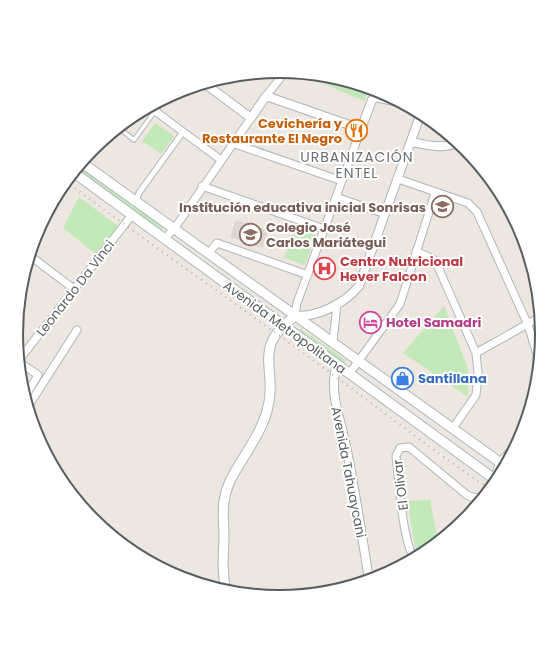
<svg xmlns="http://www.w3.org/2000/svg" width="558" height="667" font-family="Poppins,sans-serif">
  <rect width="100%" height="100%" fill="#ede7df"/>
  <path fill="#dfd8d0" d="M236,220L269,231L263,248L230,237Z"/>
  <path fill="#c3e8b9" d="M329,75L370,88L364,101L325,84Z
    M155,123L174,136L161,154L142,141Z
    M79,165L164,226L160,231L76,168Z
    M79,197L118,226L97,255L63,228Z
    M295,226L316,233L305,265L284,258Z
    M444,306L468,369V397L403,353Z
    M301,329L346,360L344,364L297,333Z
    M430,500L437,537L416,551L407,501Z"/>
  <g fill="none" stroke-linecap="round" stroke-linejoin="round">
    <defs>
      <path id="service" d="M119,128L134,140L155,111"/>
      <path id="pedestrian" d="M155,111L165,97
        M136,201L139,193L183,132"/>
      <path id="minor" d="M266,96L286,71
        M155,111L221,160
        M232,143L342,181
        M398,179L468,203L477,212L528,325L537,354V381
        M202,186L324,229
        M336,197L385,214
        M164,239L174,229L251,118
        M416,251L435,260L476,353L478,373L476,395L453,428
        M208,254L217,243L308,275
        M29,255L74,289
        M295,316L297,303L361,129
        M333,342L337,304
        M476,353L540,317
        M19,360L132,215
        M19,362L38,375L25,397
        M349,374L400,304L435,193
        M27,404L29,405L77,330
        M491,488L500,462L515,447
        M414,558C402,539 399,480 396,456L400,448L409,447L467,495C477,500 480,498 488,492"/>
      <path id="tertiary" d="M204,83L251,118L266,96L361,129L372,100L375,97L404,103
        M411,142C427,145 444,150 459,142
        M295,316C318,317 344,304 359,286L421,113
        M337,365C328,391 341,420 346,446C355,490 362,535 369,580"/>
      <path id="secondary" d="M81,162L505,466
        M73,172L497,481
        M226,591C222,573 223,558 224,540C224,517 220,503 230,481C242,457 260,436 267,411C279,368 250,349 295,316"/>
    </defs>
    <use href="#service" stroke="#b0b5b9" stroke-width="5.5"/>
    <use href="#pedestrian" stroke="#b0b5b9" stroke-width="7"/>
    <use href="#minor" stroke="#b0b5b9" stroke-width="9"/>
    <use href="#tertiary" stroke="#b0b5b9" stroke-width="10"/>
    <use href="#secondary" stroke="#afb6b9" stroke-width="11"/>
    <use href="#service" stroke="#fff" stroke-width="3.5"/>
    <use href="#pedestrian" stroke="#fff" stroke-width="5"/>
    <use href="#minor" stroke="#fff" stroke-width="7"/>
    <use href="#tertiary" stroke="#fff" stroke-width="8"/>
    <use href="#secondary" stroke="#fff" stroke-width="9"/>
    <path stroke="#b0b1b2" stroke-width="2" stroke-dasharray="1 5" stroke-linecap="butt" d="M65,181C154,247 244,309 333,375C385,413 436,453 490,489"/>
  </g>
  <defs>
    <symbol id="restaurant-ring" viewBox="-11 -11 22 22"><circle r="9.5" fill="#fff" stroke="#e8710a" stroke-width="1.5"/><path d="M-5-6h1v4h1v-4h1v4h1v-4h1v5L-1.5 .5V6h-2V.5L-5-1ZM5-6V6H3V1.5H1.5Q1.5-4 5-6Z" fill="#e8710a"/></symbol>
    <symbol id="school-ring" viewBox="-11 -11 22 22"><circle r="9.5" fill="#fff" stroke="#8d6e63" stroke-width="1.5"/><path d="M0-5L7-2L0 1L-7-2ZM-4 1L0 2.5L4 1V4Q0 6-4 4Z" fill="#8d6e63"/></symbol>
    <symbol id="hospital-ring" viewBox="-11 -11 22 22"><circle r="9.5" fill="#fff" stroke="#e0444e" stroke-width="1.5"/><path d="M-5-5h3v3.5h4V-5h3V5h-3V1.5h-4V5h-3Z" fill="#e0444e"/></symbol>
    <symbol id="hotel-ring" viewBox="-11 -11 22 22"><circle r="9.5" fill="#fff" stroke="#d1479c" stroke-width="1.5"/><path d="M-6-4.5h1.5V1H6V5H4.5V3h-9V5H-6ZM-4 0a1.8 1.8 0 1 1 3.6 0ZM.5 0V-2.5h3Q6-2.5 6 0Z" fill="#d1479c"/></symbol>
    <symbol id="shop-ring" viewBox="-11 -11 22 22"><circle r="9.5" fill="#fff" stroke="#3f7fe0" stroke-width="1.5"/><path d="M-5-2.5h2.3a2.7 3.5 0 0 1 5.4 0H5L5.5 6h-11ZM-1.5-2.5h3a1.5 2.3 0 0 0-3 0Z" fill="#3f7fe0"/></symbol>
  </defs>
  <g fill-rule="evenodd">
    <use href="#restaurant-ring" x="344" y="118" width="25" height="25"/>
    <use href="#school-ring" x="430" y="194" width="25" height="25"/>
    <use href="#school-ring" x="238" y="222" width="25" height="25"/>
    <use href="#hospital-ring" x="312" y="256" width="25" height="25"/>
    <use href="#hotel-ring" x="358" y="310" width="25" height="25"/>
    <use href="#shop-ring" x="390" y="366" width="25" height="25"/>
  </g>
  <g text-anchor="middle" stroke-width="4" stroke-linejoin="round" paint-order="stroke">
    <g font-size="13" font-weight="bold" fill="#c56008" stroke="#fff" text-anchor="end">
      <text x="342" y="128">Cevichería y<tspan x="342" dy="15">Restaurante El Negro</tspan></text>
    </g>
    <g font-size="13" font-weight="bold" fill="#785e54" stroke="#fff" text-anchor="end">
      <text x="426" y="212">Institución educativa inicial Sonrisas</text>
      <text x="266" y="232" text-anchor="start">Colegio José<tspan x="266" dy="15">Carlos Mariátegui</tspan></text>
    </g>
    <g font-size="13" font-weight="bold" fill="#be3a42" stroke="#fff" text-anchor="start">
      <text x="340" y="266">Centro Nutricional<tspan x="340" dy="15">Hever Falcon</tspan></text>
    </g>
    <g font-size="13" fill="#585f62" stroke="#fff">
      <text transform="translate(75 288) rotate(-52)" y="5">Leonardo Da Vinci</text>
      <text transform="translate(285 327) rotate(36)" y="5">Avenida Metropolitana</text>
      <text transform="translate(349 472) rotate(79)" y="5">Avenida Tahuaycani</text>
      <text transform="translate(400 485) rotate(-97)" y="5">El Olivar</text>
    </g>
    <g font-size="13" font-weight="bold" fill="#b23c85" stroke="#fff" text-anchor="start">
      <text x="386" y="327">Hotel Samadri</text>
    </g>
    <g font-size="13" font-weight="bold" fill="#366cbe" stroke="#fff" text-anchor="start">
      <text x="418" y="383">Santillana</text>
    </g>
    <g font-size="14" letter-spacing="1" fill="#697174" stroke="#fff">
      <text x="357" y="162">URBANIZACIÓN<tspan x="357" dy="16">ENTEL</tspan></text>
    </g>
  </g>
  <path d="M0 0H558V667H0ZM23 334a256 256 0 1 1 512 0a256 256 0 1 1-512 0Z" fill="#fff" fill-rule="evenodd"/>
  <path fill="none" stroke="#585f62" stroke-width="2" d="M23 334a256 256 0 1 1 512 0a256 256 0 1 1-512 0Z"/>
</svg>
